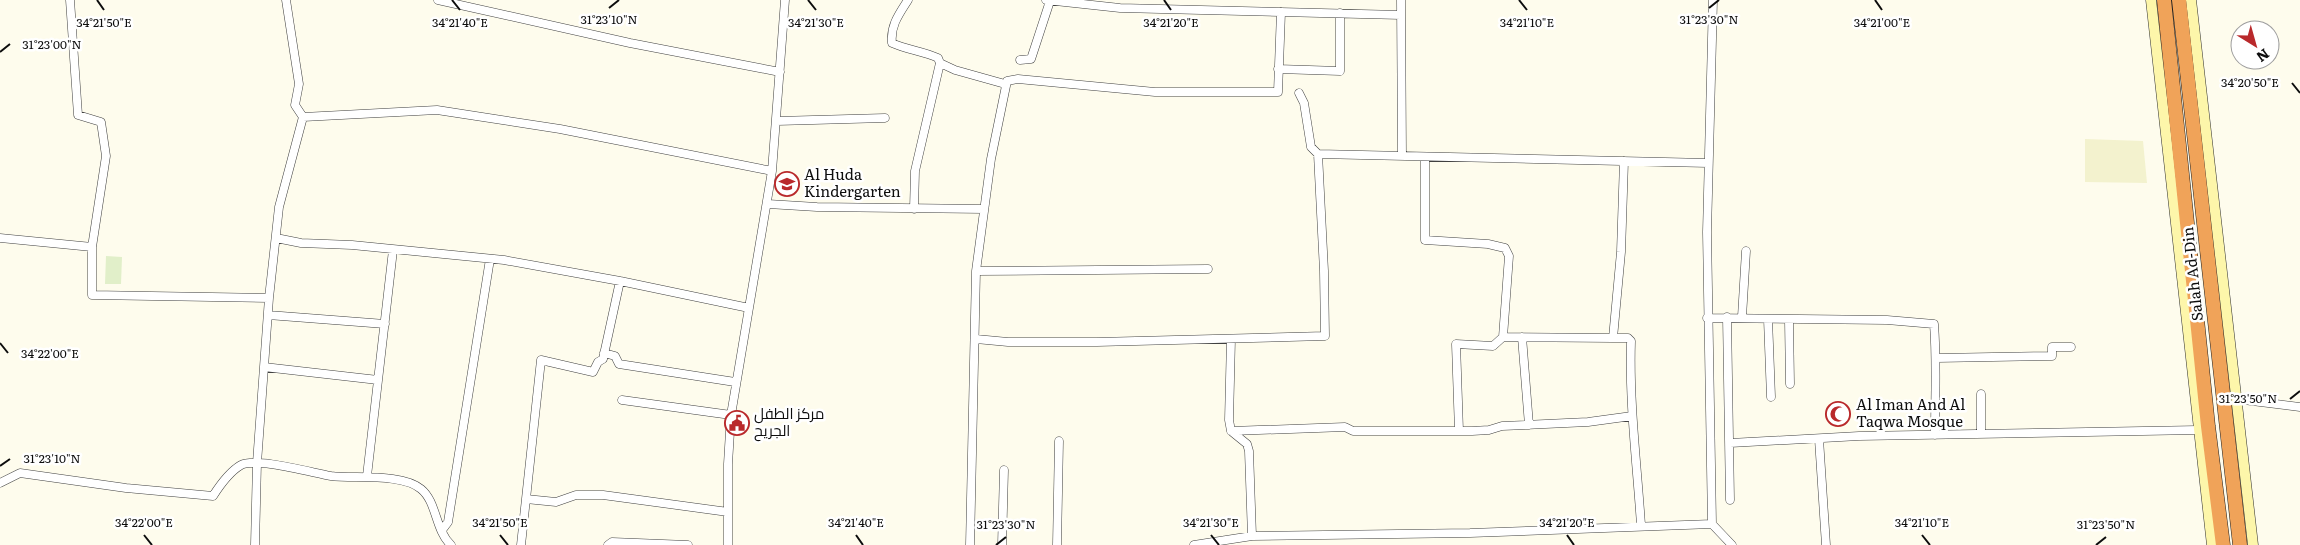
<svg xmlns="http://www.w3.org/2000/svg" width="2300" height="545" font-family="Literata,Cairo,serif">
  <rect width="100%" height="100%" fill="#fefced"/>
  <path fill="#f3f2ce" d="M2085,139L2143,141L2147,183L2085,182Z"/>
  <path fill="#e1efc9" d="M106,256L122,257L121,284H105Z"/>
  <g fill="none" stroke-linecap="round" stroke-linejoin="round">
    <defs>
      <path id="street" d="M70,0L78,115L101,122L106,156L92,247
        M438,0L630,43L780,72
        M908,0C899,14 890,26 892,43C907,50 923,51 938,58L940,63L955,70L1005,84
        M1046,0L1120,8L1401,15
        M1401,0L1402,156
        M1020,60L1031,59L1050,1
        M1278,69L1340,71V13
        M1299,93L1304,103L1311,147L1318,154L1708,163
        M303,117L437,110L560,129L772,171
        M777,121L885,118
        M1425,157V240L1488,244L1505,248L1509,256L1503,337
        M1624,161L1621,252L1613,338H1628L1631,341C1629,403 1637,464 1641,525
        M768,204L817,207L984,209
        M914,209L915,171L940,63
        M0,238L92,247V295L269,298L279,207L303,117L295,105L299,84L286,0
        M276,238L301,243L352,245L504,260L620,281L749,308
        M976,271L1208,269
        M268,315L385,324
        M1727,317L1730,500
        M1742,317L1746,251
        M1707,318L1887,320L1934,324C1937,361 1935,398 1935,435
        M1768,319L1771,397
        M1789,320L1790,384
        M1522,337L1529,425
        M976,339L1008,342H1097L1325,336L1324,271L1318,154
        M1231,339L1229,420L1231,431L1247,444L1249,451L1252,536
        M604,353L615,356L619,364L735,382
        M1937,358L2052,356V347H2071
        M264,367L378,380
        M2236,399L2300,407
        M622,400L731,415
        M1231,431L1345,427L1353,431H1472L1489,430L1502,426L1588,422L1632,416
        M1459,431L1456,344L1493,346L1503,337L1613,338
        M1981,434V394
        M1819,439L1826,545
        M1730,443L1859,436L2198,430
        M367,476L393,250
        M0,483L20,473L126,488L213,496C220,485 229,472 241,465C256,457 313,473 331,476C355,479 402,473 421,489C437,502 435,530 451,545
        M526,499L556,502L576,495H603L728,512
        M1712,524L1707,232L1713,0
        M442,530L448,522L490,259
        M255,545L257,463L269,298
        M521,545L541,360L593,372L598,362L603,359L620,281
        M608,545L612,542L688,545
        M728,545V464L731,415L772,171L785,0
        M970,545L976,271L991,159L1007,81L1018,79L1155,92H1278L1281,12
        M1002,545L1004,470
        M1057,545L1059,441
        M1194,545L1252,536L1470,533L1712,524L1732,545"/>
      <path id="secondary" d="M2151,0L2212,545
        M2191,0L2253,545"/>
      <path id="highway" d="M2164,0L2208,426L2223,545
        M2179,0L2240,545"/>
    </defs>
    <use href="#street" stroke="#404040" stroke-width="9"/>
    <use href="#secondary" stroke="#2f2f2f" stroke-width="11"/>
    <use href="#highway" stroke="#1e1e1e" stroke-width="15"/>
    <use href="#street" stroke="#fff" stroke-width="8"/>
    <use href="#secondary" stroke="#fdf6aa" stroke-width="10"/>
    <use href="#highway" stroke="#f0a359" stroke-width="14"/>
  </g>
  <path fill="none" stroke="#0d0d0d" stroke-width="2" d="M97,0L104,10M452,0L460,10M808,0L816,10M1164,0L1171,10M1519,0L1527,10M1875,0L1882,10M609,8L619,0M1709,8L1719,0M0,52L10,44M2292,83L2300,93M0,343L8,353M2290,399L2300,391M0,466L10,459M144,535L152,545M500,535L508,545M856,535L863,545M1211,535L1219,545M1567,535L1574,545M1922,535L1930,545M996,545L1006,537M2096,545L2106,537"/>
  <defs>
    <symbol id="school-ring" viewBox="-11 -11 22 22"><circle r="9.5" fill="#fff" stroke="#b9292b" stroke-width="1.5"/><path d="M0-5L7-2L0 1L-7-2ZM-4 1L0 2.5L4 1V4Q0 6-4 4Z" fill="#b9292b"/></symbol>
    <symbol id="mosque-ring" viewBox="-11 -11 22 22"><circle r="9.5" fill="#fff" stroke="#b9292b" stroke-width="1.5"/><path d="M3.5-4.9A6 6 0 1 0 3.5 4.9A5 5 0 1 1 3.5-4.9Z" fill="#b9292b"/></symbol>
    <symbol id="civic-ring" viewBox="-11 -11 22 22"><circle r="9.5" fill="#fff" stroke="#b9292b" stroke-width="1.5"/><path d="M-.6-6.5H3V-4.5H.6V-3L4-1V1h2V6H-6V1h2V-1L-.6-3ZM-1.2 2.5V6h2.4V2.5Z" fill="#b9292b"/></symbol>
  </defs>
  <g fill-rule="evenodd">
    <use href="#school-ring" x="773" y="170" width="28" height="28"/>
    <use href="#mosque-ring" x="1824" y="400" width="28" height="28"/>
    <use href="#civic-ring" x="723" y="409" width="28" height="28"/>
  </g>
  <g text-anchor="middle" stroke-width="5" stroke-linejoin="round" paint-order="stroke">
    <g font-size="15" fill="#0d0d0d" stroke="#fff" text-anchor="start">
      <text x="804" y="180">Al Huda<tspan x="804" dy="17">Kindergarten</tspan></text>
      <text x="1856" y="410">Al Iman And Al<tspan x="1856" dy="17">Taqwa Mosque</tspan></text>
      <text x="754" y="419">مركز الطفل<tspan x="754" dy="17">الجريح</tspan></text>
    </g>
    <g font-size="15" fill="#0d0d0d" stroke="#fff">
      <text transform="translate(2193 274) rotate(-96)" y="5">Salah Ad-Din</text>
    </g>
  </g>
  <g font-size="12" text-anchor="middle" fill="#0d0d0d" stroke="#fff" stroke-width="5" stroke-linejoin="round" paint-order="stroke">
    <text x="1709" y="24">31°23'30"N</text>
    <text x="609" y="24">31°23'10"N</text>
    <text x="104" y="27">34°21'50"E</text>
    <text x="1171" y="27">34°21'20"E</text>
    <text x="1882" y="27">34°21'00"E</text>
    <text x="460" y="27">34°21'40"E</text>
    <text x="816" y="27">34°21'30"E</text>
    <text x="1527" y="27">34°21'10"E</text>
    <text x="52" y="49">31°23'00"N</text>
    <text x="2250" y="87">34°20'50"E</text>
    <text x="50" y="358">34°22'00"E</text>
    <text x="2248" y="403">31°23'50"N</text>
    <text x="52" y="463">31°23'10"N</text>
    <text x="144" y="527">34°22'00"E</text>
    <text x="500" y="527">34°21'50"E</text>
    <text x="856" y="527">34°21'40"E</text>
    <text x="1211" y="527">34°21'30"E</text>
    <text x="1567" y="527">34°21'20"E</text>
    <text x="1922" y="527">34°21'10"E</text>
    <text x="1006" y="529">31°23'30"N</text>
    <text x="2106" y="529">31°23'50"N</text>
  </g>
  <g transform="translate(2255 45) rotate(143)"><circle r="24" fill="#ffffff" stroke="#9e9e9e"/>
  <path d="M0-4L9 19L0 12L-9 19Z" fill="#b9292b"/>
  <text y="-8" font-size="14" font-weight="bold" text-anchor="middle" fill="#0d0d0d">N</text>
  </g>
</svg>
